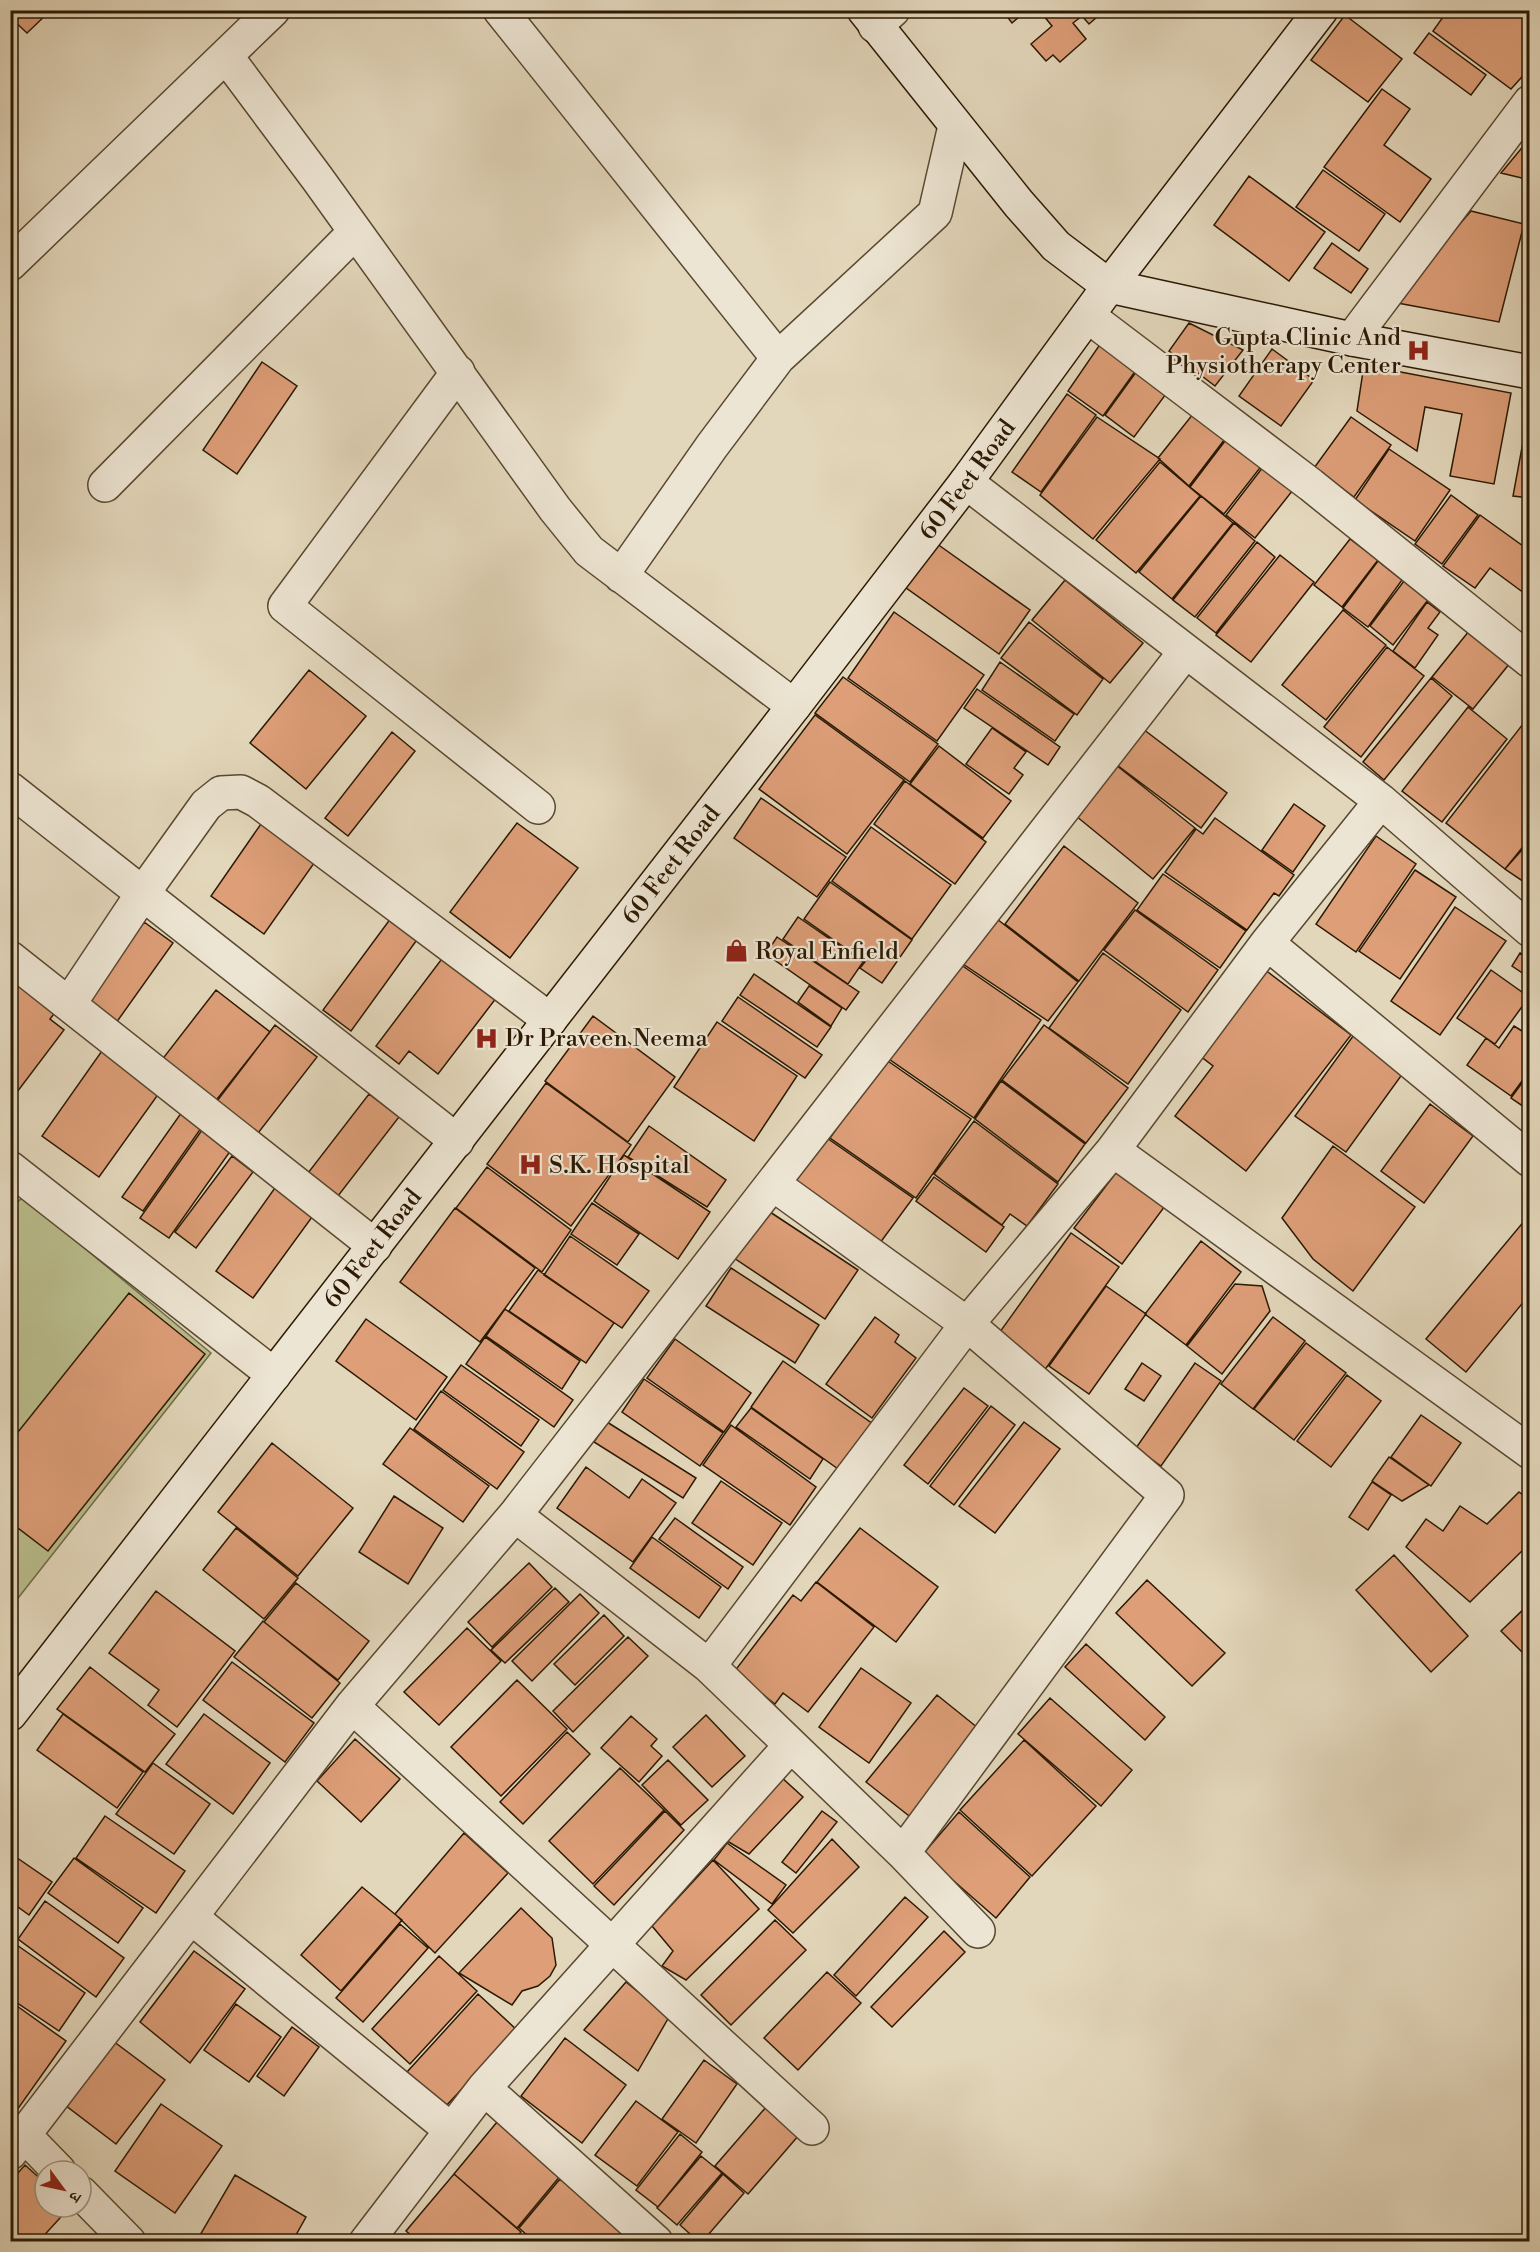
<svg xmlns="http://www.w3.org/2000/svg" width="1540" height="2252" font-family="'Libre Bodoni','Noto Serif Devanagari',serif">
  <rect width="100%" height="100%" fill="#e3d7bb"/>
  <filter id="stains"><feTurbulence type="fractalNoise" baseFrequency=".00333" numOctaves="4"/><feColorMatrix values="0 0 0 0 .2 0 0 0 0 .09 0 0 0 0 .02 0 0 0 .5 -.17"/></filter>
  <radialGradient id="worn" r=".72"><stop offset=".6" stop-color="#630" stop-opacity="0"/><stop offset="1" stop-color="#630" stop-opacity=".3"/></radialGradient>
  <path fill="#babd8c" stroke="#726b48" stroke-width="1.5" d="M23,1197L211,1353L11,1607L10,1209Z"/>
  <path fill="#dd9e78" stroke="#2b1903" stroke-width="1.5" d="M10,10H51L27,33L10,17Z
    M1002,10H1027L1012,23Z
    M1039,10H1105L1089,24L1082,16L1073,23L1086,39L1060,62L1053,55L1046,61L1031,44L1052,26Z
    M1448,10L1530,12V68L1511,89L1433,31Z
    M1345,15L1402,59L1368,102L1311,60Z
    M1429,33L1486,75L1471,95L1414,53Z
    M1382,89L1410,109L1384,145L1431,179L1400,222L1324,167Z
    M1530,138V180L1501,173Z
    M1323,170L1385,214L1359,251L1296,207Z
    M1249,176L1325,232L1289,281L1214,225Z
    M1471,211L1524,224L1499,322L1392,302Z
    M1332,243L1368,269L1351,293L1314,268Z
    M1189,323L1243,350L1215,386L1169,351Z
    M1103,340L1139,366L1103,416L1068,391Z
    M1272,349L1314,380L1281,426L1239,396Z
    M262,362L297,386L237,474L203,450Z
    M1364,365L1511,393L1494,484L1450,476L1462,414L1425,407L1417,451L1357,411Z
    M1139,368L1169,390L1134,437L1105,415Z
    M1067,394L1096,415L1041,492L1012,472Z
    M1530,404V498L1513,496Z
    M1197,409L1228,435L1189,486L1158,458Z
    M1097,417L1160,459L1093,539L1040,495Z
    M1351,417L1391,445L1354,497L1314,468Z
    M1228,437L1263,464L1224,514L1190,487Z
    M1389,449L1450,490L1415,541L1355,500Z
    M1160,462L1200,496L1136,573L1096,540Z
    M1263,467L1293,490L1255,538L1226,515Z
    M1451,495L1478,515L1442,564L1415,544Z
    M1201,496L1233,523L1172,599L1139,572Z
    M1480,515L1530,551V585L1524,593L1490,568L1475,588L1443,566Z
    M1234,523L1255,541L1195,617L1173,600Z
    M1350,539L1378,560L1342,607L1314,585Z
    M933,541L1030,610L999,654L902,585Z
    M1257,542L1275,557L1216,633L1197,618Z
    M1280,555L1314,582L1251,662L1216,635Z
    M1378,561L1402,580L1368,627L1343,608Z
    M1065,580L1143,643L1110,683L1032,620Z
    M1404,581L1428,600L1393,645L1370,626Z
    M1427,602L1440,612L1428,628L1438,635L1415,668L1393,651Z
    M1343,610L1386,645L1326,720L1282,685Z
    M894,612L984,675L937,741L848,678Z
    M1029,622L1103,679L1077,715L1001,658Z
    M1469,631L1510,663L1473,709L1432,677Z
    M1387,647L1424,676L1361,757L1324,727Z
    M1000,662L1074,714L1055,741L982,690Z
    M309,670L366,716L306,789L250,743Z
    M843,677L938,744L910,782L815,713Z
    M1431,678L1452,696L1384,780L1363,762Z
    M977,689L1060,747L1048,765L964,708Z
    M1468,707L1507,739L1442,822L1402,791Z
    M815,715L904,780L847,854L759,789Z
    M1530,715V838L1505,869L1446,823Z
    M992,728L1026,752L1014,768L1023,775L1009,794L966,764Z
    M1143,729L1227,793L1201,828L1117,765Z
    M392,732L415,751L348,836L325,818Z
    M939,746L1011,801L983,838L910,784Z
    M1116,765L1195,828L1153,879L1076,816Z
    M905,781L986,842L955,884L874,824Z
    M761,798L846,857L817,897L734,838Z
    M1294,804L1325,826L1293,872L1262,850Z
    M1215,818L1294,875L1279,896L1274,893L1247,930L1165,872L1196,829L1203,834Z
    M263,821L317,859L264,934L211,896Z
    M517,823L578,868L510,958L450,912Z
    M871,827L951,885L912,939L832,881Z
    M1376,836L1416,864L1356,952L1316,924Z
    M1530,841V886L1505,869Z
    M1064,846L1138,903L1079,981L1005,924Z
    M1415,870L1456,897L1400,979L1359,951Z
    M1163,874L1246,931L1220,968L1137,910Z
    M830,882L912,940L882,983L860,968L865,962L804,919Z
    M1455,907L1506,941L1440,1035L1391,1001Z
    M1135,910L1218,970L1188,1012L1104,950Z
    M798,917L863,962L848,984L783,939Z
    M391,918L419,937L351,1031L323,1010Z
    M997,919L1078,982L1048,1021L954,958Z
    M144,922L173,943L111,1030L82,1009Z
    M777,937L859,992L846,1010L766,954Z
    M1103,953L1181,1010L1128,1084L1049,1028Z
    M1520,953L1530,959V978L1512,966Z
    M444,956L497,997L438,1074L409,1051L399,1064L376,1046Z
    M954,960L1041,1020L974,1118L886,1057Z
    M1260,966L1351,1035L1246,1171L1175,1116L1213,1066L1195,1052Z
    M1491,970L1529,997L1495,1044L1457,1018Z
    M10,974L57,1010L50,1019L64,1030L11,1100Z
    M754,974L831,1027L817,1047L740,995Z
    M809,986L842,1008L831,1026L798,1002Z
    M216,990L270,1032L214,1103L161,1061Z
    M738,997L822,1055L805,1078L722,1021Z
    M593,1016L675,1077L628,1142L545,1081Z
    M717,1022L797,1076L754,1141L674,1087Z
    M275,1025L317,1057L255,1137L214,1105Z
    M1044,1025L1128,1088L1086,1143L1002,1080Z
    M1514,1026L1530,1036V1070L1511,1096L1467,1065L1486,1038L1499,1048Z
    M1356,1032L1406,1069L1346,1152L1295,1116Z
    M104,1048L162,1089L99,1177L42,1136Z
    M885,1059L971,1119L916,1198L830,1138Z
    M1530,1072V1111L1511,1098Z
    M1001,1081L1085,1144L1058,1182L975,1119Z
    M546,1083L631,1145L571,1226L487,1164Z
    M369,1094L399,1117L331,1205L301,1182Z
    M1430,1104L1473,1136L1424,1203L1381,1171Z
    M184,1109L204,1124L143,1211L122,1197Z
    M974,1121L1058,1184L1027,1226L1010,1214L1002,1225L934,1174Z
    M207,1123L236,1143L169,1238L140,1218Z
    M649,1126L726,1180L707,1207L628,1157Z
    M824,1136L913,1198L880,1243L793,1182Z
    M1333,1146L1415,1207L1353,1291L1313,1259L1282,1218Z
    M624,1155L710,1212L678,1259L594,1201Z
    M232,1156L253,1172L196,1248L175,1232Z
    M487,1167L571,1230L542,1272L456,1208Z
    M1118,1170L1165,1206L1122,1264L1074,1228Z
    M934,1177L1004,1227L986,1252L916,1201Z
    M277,1185L315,1213L253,1298L216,1271Z
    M592,1203L639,1234L617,1265L571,1234Z
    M455,1208L535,1268L480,1342L400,1282Z
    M767,1210L858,1270L825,1319L734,1258Z
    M1530,1214V1294L1466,1372L1426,1339Z
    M1071,1233L1119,1267L1044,1371L997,1336Z
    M570,1236L649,1291L622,1328L544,1275Z
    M1201,1241L1241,1272L1186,1345L1145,1314Z
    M731,1268L819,1325L795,1363L706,1306Z
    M538,1270L614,1323L586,1363L509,1311Z
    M1235,1284L1262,1286L1270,1311L1222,1374L1187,1346Z
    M1106,1286L1146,1314L1089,1394L1049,1366Z
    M129,1293L205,1354L48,1551L10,1522V1442Z
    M505,1309L580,1361L562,1389L486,1336Z
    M875,1317L899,1335L895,1342L916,1358L872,1418L826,1384Z
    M1273,1317L1305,1341L1253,1409L1221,1384Z
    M366,1319L447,1377L416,1420L336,1361Z
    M485,1337L573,1400L554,1427L466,1364Z
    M675,1339L751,1393L724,1432L647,1378Z
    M1306,1343L1346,1373L1294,1440L1254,1409Z
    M783,1361L873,1424L841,1471L751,1407Z
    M1142,1363L1161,1376L1144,1401L1125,1389Z
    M1195,1363L1221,1381L1161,1466L1136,1448Z
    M461,1365L539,1420L521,1446L443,1390Z
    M1347,1375L1381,1401L1331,1467L1297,1441Z
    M644,1379L723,1433L700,1466L622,1412Z
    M964,1388L988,1406L928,1484L904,1465Z
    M441,1391L524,1452L497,1489L414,1429Z
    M991,1406L1015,1425L954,1505L930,1486Z
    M751,1408L823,1459L810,1479L736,1427Z
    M1421,1415L1461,1443L1431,1486L1391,1457Z
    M607,1422L696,1478L683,1498L594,1442Z
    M1024,1422L1060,1449L995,1533L959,1506Z
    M731,1425L816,1487L790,1525L703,1465Z
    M410,1428L489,1486L463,1522L383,1464Z
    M272,1443L353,1508L298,1576L218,1512Z
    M1389,1457L1429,1485L1402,1501L1372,1481Z
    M586,1467L629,1498L642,1479L676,1503L633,1562L557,1508Z
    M721,1481L782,1523L753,1565L692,1523Z
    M1372,1482L1391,1495L1368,1530L1349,1517Z
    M1519,1492L1530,1500V1543L1470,1602L1406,1547L1426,1519L1443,1531L1460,1506L1487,1524Z
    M394,1496L443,1528L408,1584L359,1552Z
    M675,1518L743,1567L728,1589L659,1539Z
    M236,1528L298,1578L264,1619L203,1570Z
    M860,1528L938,1587L896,1642L817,1582Z
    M652,1537L721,1587L699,1618L630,1568Z
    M1394,1555L1468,1636L1431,1672L1356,1590Z
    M529,1563L552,1587L492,1647L468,1622Z
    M1147,1580L1225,1653L1192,1686L1116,1613Z
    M816,1582L874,1627L808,1712L783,1693L775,1704L734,1672L793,1595L801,1601Z
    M296,1583L369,1641L338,1680L264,1622Z
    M555,1588L569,1602L505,1663L491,1650Z
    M156,1591L235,1651L177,1727L148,1705L159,1690L109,1653Z
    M580,1594L599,1613L532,1681L512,1661Z
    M1530,1603V1660L1501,1631Z
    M604,1615L624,1636L575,1685L554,1664Z
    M263,1621L340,1683L312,1718L234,1657Z
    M467,1628L501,1661L439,1725L404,1692Z
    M628,1637L648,1656L573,1732L553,1711Z
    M1086,1644L1165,1717L1145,1740L1065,1667Z
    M232,1662L314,1723L285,1762L203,1700Z
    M90,1667L175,1734L145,1772L57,1709Z
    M861,1668L911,1703L869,1763L819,1727Z
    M517,1680L567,1729L501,1796L451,1747Z
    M937,1695L983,1732L913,1819L866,1782Z
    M1050,1698L1132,1770L1101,1806L1018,1734Z
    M63,1714L143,1772L117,1808L37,1750Z
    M204,1714L270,1763L233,1814L166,1764Z
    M706,1715L745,1756L712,1787L673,1747Z
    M631,1716L657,1739L651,1746L662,1756L639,1782L601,1748Z
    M567,1732L590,1754L523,1824L500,1802Z
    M355,1739L400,1779L361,1822L317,1781Z
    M1024,1740L1096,1806L1032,1876L960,1810Z
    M668,1760L708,1800L681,1825L642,1785Z
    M153,1763L210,1804L174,1854L116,1814Z
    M620,1768L664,1810L593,1884L549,1841Z
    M780,1776L803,1797L749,1854L722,1838Z
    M665,1811L684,1830L614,1905L594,1886Z
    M822,1811L837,1822L796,1873L782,1862Z
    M959,1812L1030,1877L996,1918L923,1854Z
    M105,1816L185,1871L156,1913L76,1858Z
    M464,1833L508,1873L435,1953L395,1914Z
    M832,1839L859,1867L793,1933L768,1910Z
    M727,1843L786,1885L772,1904L714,1860Z
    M10,1853L52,1882L29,1915L10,1901Z
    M74,1858L143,1908L118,1943L48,1893Z
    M713,1860L759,1909L686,1980L662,1966L673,1951L652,1926Z
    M362,1887L402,1920L341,1991L301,1955Z
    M905,1897L928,1917L856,1996L834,1975Z
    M45,1901L124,1958L96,1997L18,1939Z
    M521,1908L552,1938L556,1965L550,1976L538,1986L522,1991L512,2005L459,1973Z
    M775,1920L806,1950L731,2025L701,1995Z
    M400,1924L428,1948L363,2022L336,1998Z
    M944,1931L965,1952L892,2027L871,2007Z
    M14,1943L85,1993L59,2031L10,1998V1948Z
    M194,1951L245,1989L190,2063L140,2022Z
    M439,1956L477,1991L410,2064L372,2029Z
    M827,1972L861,2003L798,2070L764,2038Z
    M626,1982L669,2017L638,2071L584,2030Z
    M478,1994L517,2030L445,2107L407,2072Z
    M10,2001L66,2041L17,2110L10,2105Z
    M236,2004L281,2037L249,2082L204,2050Z
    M292,2027L319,2047L284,2096L257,2076Z
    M565,2038L626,2085L582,2143L521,2096Z
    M113,2041L165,2080L116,2144L65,2105Z
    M704,2060L737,2084L696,2143L662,2119Z
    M636,2101L678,2132L637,2186L595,2155Z
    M161,2104L222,2146L175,2213L115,2171Z
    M767,2106L799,2135L748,2194L715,2166Z
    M497,2122L561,2175L517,2228L454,2174Z
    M680,2134L702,2152L658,2207L636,2190Z
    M701,2156L722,2173L677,2225L657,2208Z
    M25,2165L45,2183V2207H70L38,2242H10V2182Z
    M454,2174L521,2232L512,2242H419L406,2231Z
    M723,2174L744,2193L702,2242H699L680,2225Z
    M235,2175L306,2217L292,2242H196Z
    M560,2179L634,2240L633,2242H535L519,2228Z"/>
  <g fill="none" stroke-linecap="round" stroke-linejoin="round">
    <defs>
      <path id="street" d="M500,10L778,358
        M875,26L893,10
        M226,56L317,178L555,509L589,551L794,706
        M10,264L273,10
        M1088,316L1311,485L1530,661
        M1352,339L1530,102
        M458,372L285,606L538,807
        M966,482L1381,801L1530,930
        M105,485L355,232
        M621,576L712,446L778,358L935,213L955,126
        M10,789L457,1141
        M1267,943L1530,1160
        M10,958L375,1246
        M69,1004L143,893L206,805L221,793L241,792L258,801L550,1020
        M1113,1150L1530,1452
        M10,1168L274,1375
        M773,1184L967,1324L1167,1495L903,1853
        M515,1515L709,1666L903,1853L978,1931
        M709,1666L967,1324L1113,1150L1267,943L1381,801
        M352,1706L812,2128
        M191,1917L451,2130
        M484,2088L656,2242
        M24,2135L59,2171
        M10,2153L352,1706L515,1515L1185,652
        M81,2193L129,2242
        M366,2242L484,2088L791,1745"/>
      <g id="secondary">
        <path d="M864,10L1019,204L1056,246L1109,286L1352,339L1530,372"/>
        <path id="s1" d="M10,1714L794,706L966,482L1109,286L1321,10"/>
      </g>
    </defs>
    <use href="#street" stroke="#594831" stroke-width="36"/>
    <use href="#secondary" stroke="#2b1903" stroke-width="36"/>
    <use href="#street" stroke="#ede5d3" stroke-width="33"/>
    <use href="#secondary" stroke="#ede5d3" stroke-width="33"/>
  </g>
  <defs>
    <symbol id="hospital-bare" viewBox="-9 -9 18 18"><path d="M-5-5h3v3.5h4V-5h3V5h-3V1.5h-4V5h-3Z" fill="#8f2418" stroke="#ede5d3" stroke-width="2.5" paint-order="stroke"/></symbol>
    <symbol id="shop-bare" viewBox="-9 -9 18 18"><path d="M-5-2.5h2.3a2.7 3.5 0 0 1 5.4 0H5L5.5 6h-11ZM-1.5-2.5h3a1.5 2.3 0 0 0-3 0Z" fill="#8f2418" stroke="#ede5d3" stroke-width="2.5" paint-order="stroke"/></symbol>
  </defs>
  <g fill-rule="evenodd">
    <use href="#hospital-bare" x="1402" y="334" width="33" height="33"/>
    <use href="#shop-bare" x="720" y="934" width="33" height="33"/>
    <use href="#hospital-bare" x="470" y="1022" width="33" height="33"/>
    <use href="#hospital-bare" x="514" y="1148" width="33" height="33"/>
  </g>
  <g text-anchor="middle" stroke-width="4.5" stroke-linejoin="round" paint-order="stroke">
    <g font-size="24" fill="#2b1903" stroke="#ede5d3" text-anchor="start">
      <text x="1401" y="345" text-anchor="end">Gupta Clinic And<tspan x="1401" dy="28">Physiotherapy Center</tspan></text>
      <text x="755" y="959">Royal Enfield</text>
      <text x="505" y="1046">Dr Praveen Neema</text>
      <text x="549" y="1173">S.K. Hospital</text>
    </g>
    <g font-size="24" fill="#2b1903" stroke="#ede5d3">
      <text dy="8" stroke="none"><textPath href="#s1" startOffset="1562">60 Feet Road</textPath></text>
      <text dy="8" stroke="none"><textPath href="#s1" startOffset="1076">60 Feet Road</textPath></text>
      <text dy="8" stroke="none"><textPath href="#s1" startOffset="590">60 Feet Road</textPath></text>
    </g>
  </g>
  <rect width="1540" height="2252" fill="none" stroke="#e3d7bb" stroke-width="36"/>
  <rect x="12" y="12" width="1516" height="2228" fill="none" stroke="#2b1903" stroke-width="3"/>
  <rect x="18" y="18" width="1504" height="2216" fill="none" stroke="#2b1903" stroke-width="1.5"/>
  <g transform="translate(63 2189) rotate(123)"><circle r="28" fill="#ede5d3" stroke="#9f9380" stroke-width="1.5"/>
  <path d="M0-4.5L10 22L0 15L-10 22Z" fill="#8f2418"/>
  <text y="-9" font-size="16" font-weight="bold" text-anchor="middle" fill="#2b1903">उ</text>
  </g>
  <rect width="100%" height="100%" filter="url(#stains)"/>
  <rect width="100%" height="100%" fill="url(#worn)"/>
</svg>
